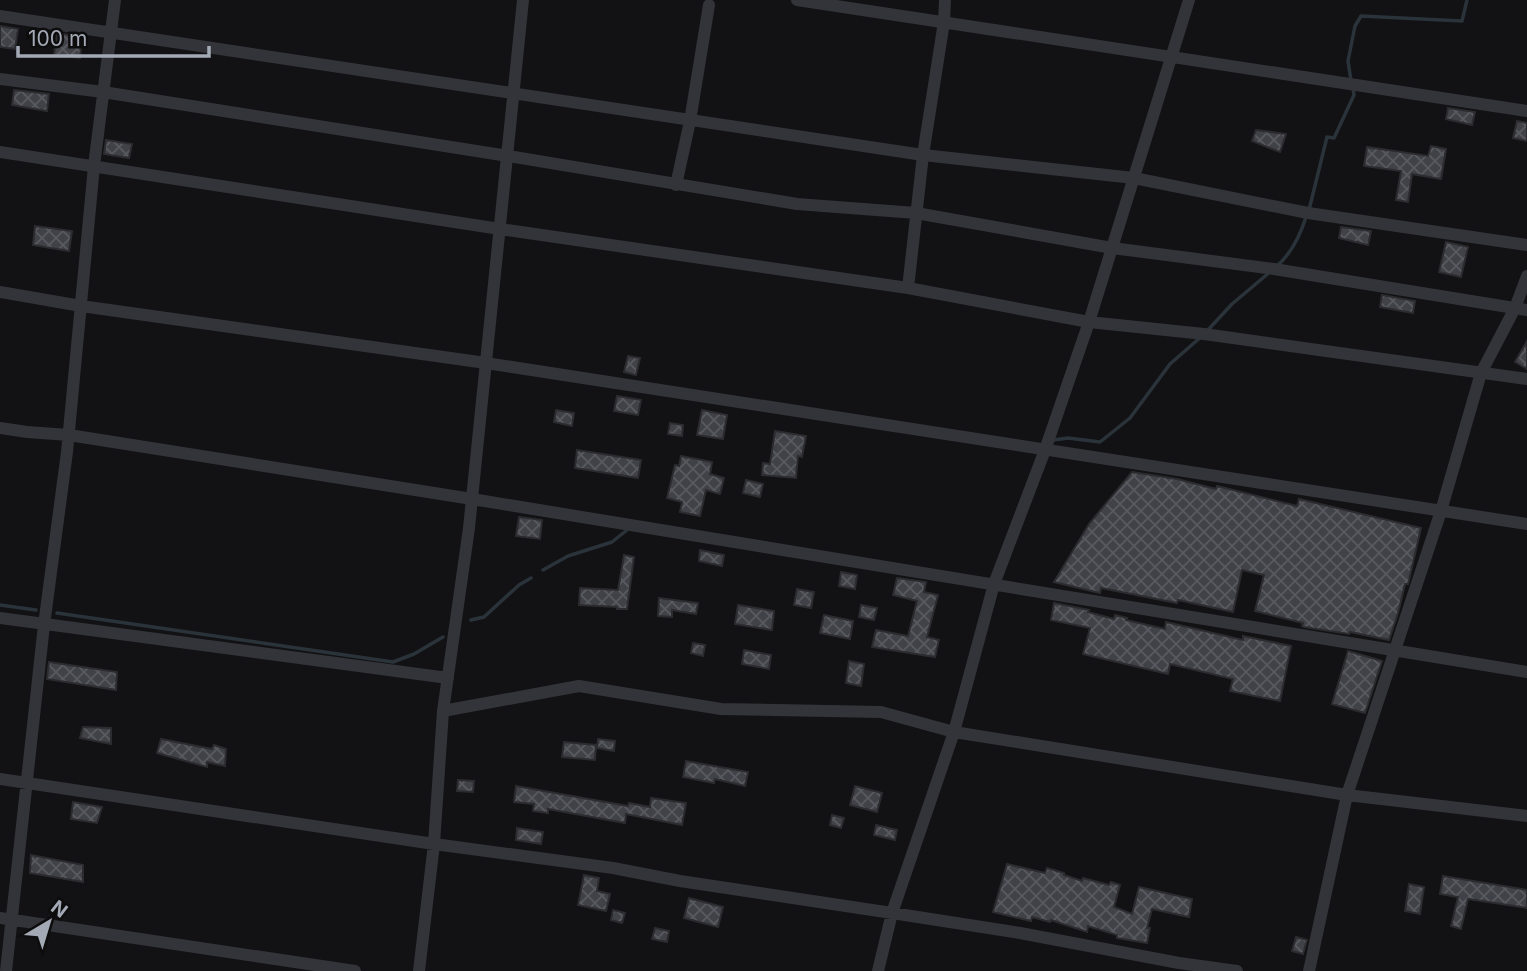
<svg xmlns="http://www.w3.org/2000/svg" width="1527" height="971" font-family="Inter,sans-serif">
  <defs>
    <pattern id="building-cross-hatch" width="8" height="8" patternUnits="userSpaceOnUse" patternTransform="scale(1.75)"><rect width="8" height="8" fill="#414247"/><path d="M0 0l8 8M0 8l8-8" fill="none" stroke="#595a5f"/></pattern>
  </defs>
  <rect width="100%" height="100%" fill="#121214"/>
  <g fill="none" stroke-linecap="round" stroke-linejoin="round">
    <path stroke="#2a3339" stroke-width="3.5" d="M1351,81L1348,61L1355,26L1361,16L1462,21L1467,0
      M1309,210L1327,137L1334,138L1354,95L1353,88
      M1276,267C1291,254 1300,236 1306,217
      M1207,331L1232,304L1270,272
      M1053,440L1068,438L1100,442L1130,418L1170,364L1202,336
      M543,570L568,556L612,542L627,530
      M0,605L36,610
      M57,613L393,662L414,654L443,637
      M471,620L484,617L519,585L531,578"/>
  </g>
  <path fill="url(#building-cross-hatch)" stroke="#2c2c30" stroke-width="2" d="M0,26L18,29L15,49L0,47Z
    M57,33L82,37L80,58L54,55Z
    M14,90L49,94L47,111L12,105Z
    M1448,108L1475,112L1472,125L1446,119Z
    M1517,121L1527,123V141L1513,138Z
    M1256,130L1286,134L1280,152L1252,141Z
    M106,140L132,144L129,158L104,154Z
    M1431,146L1446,149L1441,179L1412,174L1408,202L1396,200L1401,171L1364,166L1367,147L1428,156Z
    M35,226L72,231L69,251L33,245Z
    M1341,227L1371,231L1368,245L1339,238Z
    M1446,242L1468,247L1461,277L1439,272Z
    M1382,295L1415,301L1413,313L1380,307Z
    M1527,341V369L1515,362Z
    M628,356L640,358L636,375L624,372Z
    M617,396L641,400L638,415L614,411Z
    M556,410L574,413L572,426L554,422Z
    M702,410L727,415L723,439L697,435Z
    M670,423L683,425L682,436L668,434Z
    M775,431L806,436L802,457L798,456L796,478L762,475L763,463L770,464Z
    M577,450L641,460L638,478L575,468Z
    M681,456L712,462L710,474L724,478L720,494L706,490L700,516L680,512L682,502L667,498L675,465L679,466Z
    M1132,472L1177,479L1216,489L1217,486L1297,506L1299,499L1421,528L1409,580L1408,584H1405L1398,613L1389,640L1350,632L1349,634L1304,627L1302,626L1303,623L1255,611L1264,575L1242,570L1233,612L1178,600L1177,603L1101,588L1100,593L1054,582L1089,524Z
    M746,480L763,484L760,497L743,493Z
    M519,517L542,520L540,539L516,536Z
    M700,550L724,555L722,566L699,561Z
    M624,555L634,557L627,609H617V607L579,605L580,588L618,590Z
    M841,572L857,575L855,589L839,586Z
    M897,578L926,582L924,592L938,595L927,637L939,640L935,657L872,647L876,630L908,636L917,601L893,595Z
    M797,589L814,592L811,608L794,605Z
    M659,598L698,603L696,614L672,610V617L658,616Z
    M1054,603L1089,610L1088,612L1114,619L1115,615L1127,618L1126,620L1165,629L1166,622L1243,640V636L1291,646L1280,701L1230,691L1233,679L1170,664L1168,674L1083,654L1090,628L1051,620Z
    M738,605L774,611L772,630L735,624Z
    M861,605L877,608L874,620L859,617Z
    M824,615L853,621L850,639L820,633Z
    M693,643L705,645L703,656L691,653Z
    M744,650L771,655L769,669L742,664Z
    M1348,651L1382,661L1365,713L1332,704Z
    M849,661L864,664L861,686L846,683Z
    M49,662L117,672L116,690L47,679Z
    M83,727L111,728V744L80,738Z
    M161,739L212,749L214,745L226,749L225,766L207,762V767L157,753Z
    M598,739L615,741L614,751L597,748Z
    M564,742L596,745L595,760L562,757Z
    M686,761L748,772L745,786L715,779L714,783L683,777Z
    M458,780L474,781L473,792L457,791Z
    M516,786L628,806L629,803L650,807L651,798L686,803L682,825L626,814L625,823L548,809V813L533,811L534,804L514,802Z
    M855,786L882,793L877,812L850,805Z
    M73,802L102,807L97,823L71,819Z
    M832,815L844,818L841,828L830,825Z
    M876,825L897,830L895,840L874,835Z
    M517,828L543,832L541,844L516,840Z
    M31,855L83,865V882L30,873Z
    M1007,864L1045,873L1047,868L1064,873V875L1082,881L1083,878L1109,885L1111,882L1120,885L1114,907L1132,914L1139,887L1192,899L1189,917L1152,909L1147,928H1150L1147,943L1117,938V935L1088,926L1087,932L1051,920L1050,922L1032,917L1031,921L993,912Z
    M584,875L599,878L597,891L610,894L606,911L578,905Z
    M1443,876L1527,890V908L1468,899L1461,929L1451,926L1458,897L1440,894Z
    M1409,884L1424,887L1420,914L1405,911Z
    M689,898L723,907L718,927L684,918Z
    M613,910L625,913L622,923L611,920Z
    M655,928L669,931L667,942L652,939Z
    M1296,937L1307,940L1303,954L1292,951Z"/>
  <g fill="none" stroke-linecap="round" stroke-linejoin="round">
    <path stroke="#333439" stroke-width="12" d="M797,0L1527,111
      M0,16L923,155L1134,178L1308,213L1527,245
      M0,79L103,92L508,156L797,204L916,213L1112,248L1274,269L1527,310
      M0,152L500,229L908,288L1089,322L1204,334L1527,379
      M676,185L690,121L709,5
      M908,288L923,155L944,22L945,0
      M0,292L81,306L486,363L1527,524
      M0,428L27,432L69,435L472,499L1527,672
      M0,618L448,678
      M443,711L579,686L721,709L881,712L954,732L1347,795L1527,816
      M0,779L434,844L613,868L680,881L892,913L1020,933L1179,963L1237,971
      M0,918L355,971
      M6,971L44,625L67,452L94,166L115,0
      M419,971L434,844L443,711L469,528L523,0
      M878,971L892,913L954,732L994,584L1045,450L1089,322L1189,0
      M1309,971L1347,795L1441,511L1481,373L1515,308L1527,276"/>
  </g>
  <g transform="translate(49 922) rotate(38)" stroke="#0d0d0e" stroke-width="5" paint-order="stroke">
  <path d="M0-5L12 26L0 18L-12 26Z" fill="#a3a9b5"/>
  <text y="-10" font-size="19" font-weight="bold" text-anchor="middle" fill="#a3a9b5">N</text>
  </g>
  <path d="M18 46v10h191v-10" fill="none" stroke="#a3a9b5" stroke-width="3.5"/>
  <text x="28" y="46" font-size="21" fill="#a3a9b5" stroke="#0d0d0e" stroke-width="5" paint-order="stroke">100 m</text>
</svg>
